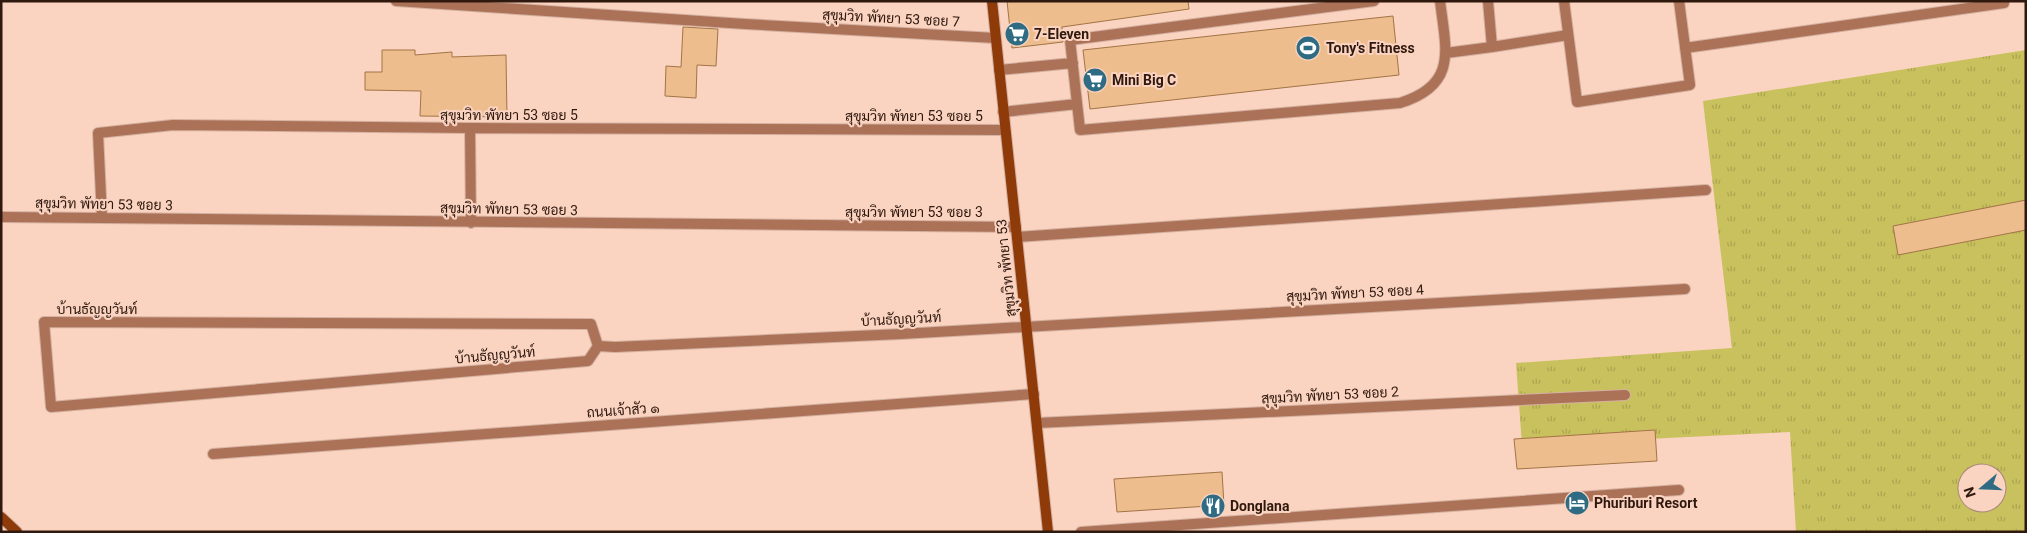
<svg xmlns="http://www.w3.org/2000/svg" width="2027" height="533" font-family="Roboto,Sarabun,sans-serif">
  <defs>
    <pattern id="grass-tufts" width="24" height="20" patternUnits="userSpaceOnUse" patternTransform="scale(1.25)"><rect width="24" height="20" fill="#c8c15d"/><path d="M3 7l-1-3M5 7V3M7 7l1-3M15 17l-1-3M17 17v-4M19 17l1-3" fill="none" stroke="#aca550"/></pattern>
  </defs>
  <rect width="100%" height="100%" fill="#fad3c1"/>
  <path fill="url(#grass-tufts)" fill-rule="evenodd" d="M2026,50V532H1796L1790,432L1522,445L1516,363L1732,348L1703,101ZM1967,473H1997V503H1967Z"/>
  <path fill="#eebd8d" stroke="#a27446" d="M1007,1H1188L1189,9L1062,27L1063,42L1012,48Z
    M1393,16L1399,75L1090,109L1083,50Z
    M683,27L718,29L716,66L697,65L696,98L665,96L666,66L681,67Z
    M382,50H415V55L452,52V57L506,55L507,117L420,116L421,91L365,90V72H382Z
    M2026,200V230L1898,255L1893,226Z
    M1655,430L1657,461L1517,469L1514,439Z
    M1222,472L1224,505L1117,512L1114,479Z"/>
  <g fill="none" stroke-linecap="round" stroke-linejoin="round">
    <defs>
      <path id="street" d="M396,1L745,24L995,38
        M1374,1L1070,40L1080,130L1400,103C1458,85 1446,50 1440,1
        M1564,1L1577,102L1690,85L1679,1
        M1492,47L1568,35
        M1685,48L2004,3V1
        M1446,53L1492,47L1488,1
        M999,70L1073,63
        M1003,112L1077,104
        M470,128L471,223
        M1,217L1016,227
        M102,218L98,133L173,125L470,128L1005,130
        M1017,237L1706,190
        M44,322L591,324L598,346L588,361L51,407Z
        M598,346L615,347L901,334L1685,289
        M1037,423L1625,395
        M213,454L1034,394
        M1081,532L1679,490"/>
      <path id="secondary" d="M992,1L1048,532
        M1,517L17,532"/>
    </defs>
    <use href="#street" stroke="#d5b1a1" stroke-width="12"/>
    <use href="#secondary" stroke="#d5b1a1" stroke-width="12"/>
    <use href="#street" stroke="#ac7258" stroke-width="10"/>
    <use href="#secondary" stroke="#8e3b09" stroke-width="10"/>
  </g>
  <defs>
    <symbol id="supermarket-disc" viewBox="-11 -11 22 22"><circle r="9.5" fill="#2f6c83" stroke="#fad3c1"/><path d="M-6-5.5h2.5l.6 2H6L4.5 2H-2.5L-4.4-4H-6ZM-1.5 3.2a1.3 1.3 0 1 0 .1 0ZM3 3.2a1.3 1.3 0 1 0 .1 0Z" fill="#fff"/></symbol>
    <symbol id="stadium-disc" viewBox="-11 -11 22 22"><circle r="9.5" fill="#2f6c83" stroke="#fad3c1"/><path d="M0-5a6.5 5 0 1 0 0 10a6.5 5 0 1 0 0-10ZM-3.5-1.8h7v3.6h-7Z" fill="#fff"/></symbol>
    <symbol id="hotel-disc" viewBox="-11 -11 22 22"><circle r="9.5" fill="#2f6c83" stroke="#fad3c1"/><path d="M-6-4.5h1.5V1H6V5H4.5V3h-9V5H-6ZM-4 0a1.8 1.8 0 1 1 3.6 0ZM.5 0V-2.5h3Q6-2.5 6 0Z" fill="#fff"/></symbol>
    <symbol id="restaurant-disc" viewBox="-11 -11 22 22"><circle r="9.5" fill="#2f6c83" stroke="#fad3c1"/><path d="M-5-6h1v4h1v-4h1v4h1v-4h1v5L-1.5 .5V6h-2V.5L-5-1ZM5-6V6H3V1.5H1.5Q1.5-4 5-6Z" fill="#fff"/></symbol>
  </defs>
  <g fill-rule="evenodd">
    <use href="#supermarket-disc" x="1003" y="20" width="28" height="28"/>
    <use href="#stadium-disc" x="1294" y="34" width="28" height="28"/>
    <use href="#supermarket-disc" x="1081" y="66" width="28" height="28"/>
    <use href="#hotel-disc" x="1563" y="489" width="28" height="28"/>
    <use href="#restaurant-disc" x="1199" y="492" width="28" height="28"/>
  </g>
  <g text-anchor="middle" stroke-width="4" stroke-linejoin="round" paint-order="stroke">
    <g font-size="14" fill="#2f180d" stroke="#fad3c1">
      <text transform="translate(891 18) rotate(3)" y="5">สุขุมวิท พัทยา 53 ซอย 7</text>
      <text x="509" y="120">สุขุมวิท พัทยา 53 ซอย 5</text>
      <text x="914" y="121">สุขุมวิท พัทยา 53 ซอย 5</text>
      <text transform="translate(104 204) rotate(1)" y="5">สุขุมวิท พัทยา 53 ซอย 3</text>
      <text transform="translate(509 209) rotate(1)" y="5">สุขุมวิท พัทยา 53 ซอย 3</text>
      <text x="914" y="217">สุขุมวิท พัทยา 53 ซอย 3</text>
      <text transform="translate(1006 268) rotate(-96)" y="5">สุขุมวิท พัทยา 53</text>
      <text transform="translate(1355 293) rotate(-3)" y="5">สุขุมวิท พัทยา 53 ซอย 4</text>
      <text x="97" y="314">บ้านธัญญวันท์</text>
      <text transform="translate(901 319) rotate(-3)" y="5">บ้านธัญญวันท์</text>
      <text transform="translate(495 355) rotate(-5)" y="5">บ้านธัญญวันท์</text>
      <text transform="translate(1330 395) rotate(-3)" y="5">สุขุมวิท พัทยา 53 ซอย 2</text>
      <text transform="translate(623 410) rotate(-4)" y="5">ถนนเจ้าสัว ๑</text>
    </g>
    <g font-size="14" font-weight="bold" fill="#2f180d" stroke="#fad3c1" text-anchor="start">
      <text x="1034" y="39">7-Eleven</text>
      <text x="1326" y="53">Tony's Fitness</text>
      <text x="1112" y="85">Mini Big C</text>
      <text x="1594" y="508">Phuriburi Resort</text>
      <text x="1230" y="511">Donglana</text>
    </g>
  </g>
  <rect width="2027" height="533" fill="none" stroke="#2f180d" stroke-width="5"/>
  <g transform="translate(1982 488) rotate(251)"><circle r="24" fill="#fad3c1" stroke="#a98879"/>
  <path d="M0-4L9 19L0 12L-9 19Z" fill="#2f6c83"/>
  <text y="-8" font-size="14" font-weight="bold" text-anchor="middle" fill="#2f180d">N</text>
  </g>
</svg>
